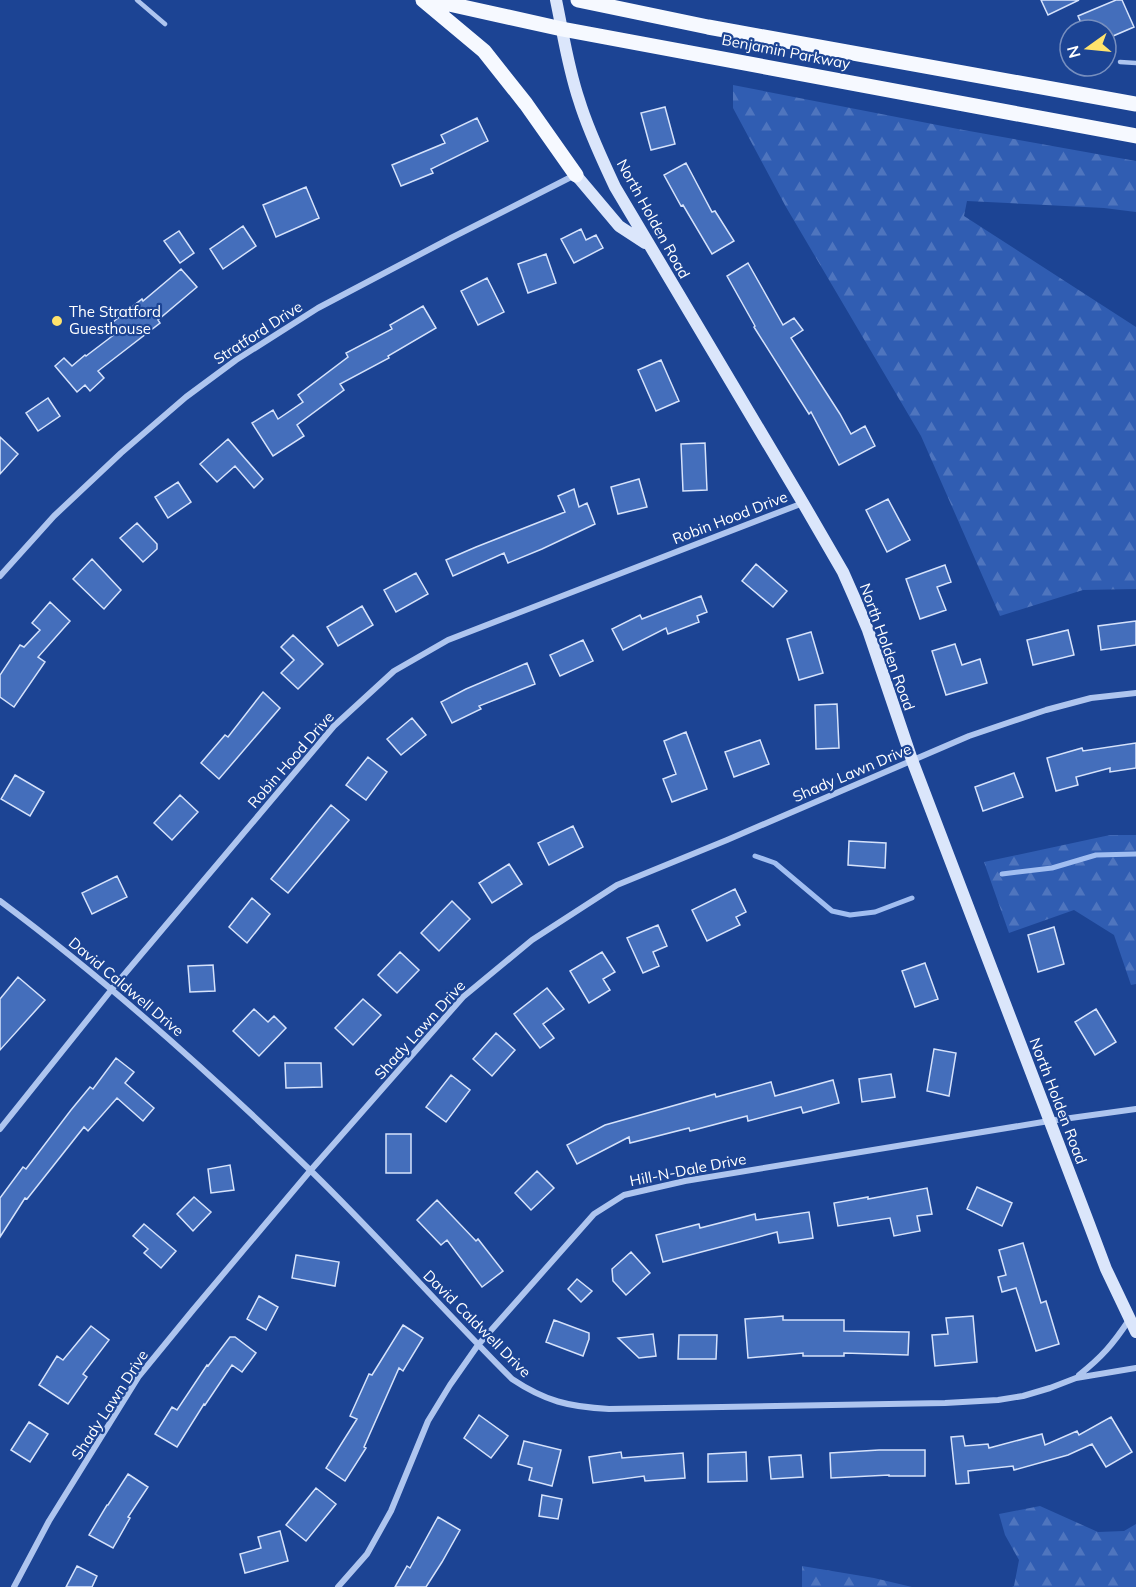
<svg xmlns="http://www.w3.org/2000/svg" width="1136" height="1587" font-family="Mulish,sans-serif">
  <defs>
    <pattern id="forest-firs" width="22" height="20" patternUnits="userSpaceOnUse" patternTransform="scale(1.5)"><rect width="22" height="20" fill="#305db2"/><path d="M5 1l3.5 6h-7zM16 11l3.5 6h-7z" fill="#4f75be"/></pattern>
  </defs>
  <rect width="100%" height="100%" fill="#1c4494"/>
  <path fill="url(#forest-firs)" d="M733,85L958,129L1136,161V212L1104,208L967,201L964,216L1136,327V589L1083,590L1000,616L921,436L786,207L733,108Z
    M1110,835H1136V984L1131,985L1114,935L1074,910L1009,933L984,862Z
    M1040,1506L1098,1532L1124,1531L1136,1524V1587H1012L1014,1586L1019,1560L1005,1535L999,1514Z
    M802,1566L874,1578L912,1587H802Z"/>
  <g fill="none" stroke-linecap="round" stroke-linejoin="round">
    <path stroke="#a1bef1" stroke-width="5" d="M755,856L775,863L832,911L850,915L875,912L912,898
      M1002,874L1052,868L1096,855L1136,854"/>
  </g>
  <path fill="#446ebb" stroke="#d5e2fb" stroke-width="1.5" d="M1041,0H1079L1048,15Z
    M1116,0H1122L1134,27L1106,39V30H1084L1078,16Z
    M665,107L675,144L651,150L641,113Z
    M477,118L488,141L431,169L433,173L401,186L392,165L445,143L441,135Z
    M686,163L712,212L715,211L734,241L712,254L683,205L681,206L664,175Z
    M306,187L319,218L276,237L263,205Z
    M243,226L256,246L223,269L210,249Z
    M581,229L586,240L596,235L603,248L574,263L561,239Z
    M179,231L194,253L180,263L164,241Z
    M546,254L556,283L528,293L518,264Z
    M748,263L783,325L794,318L803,330L791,338L840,414L851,434L865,426L875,446L839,465L811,412L809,414L754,327L755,326L727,276Z
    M181,269L197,287L158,320L160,323L98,371L104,378L90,391L85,385L77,392L55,366L64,358L72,366L85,355L86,356L115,334L108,326L142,299L143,301Z
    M487,278L504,312L478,325L461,291Z
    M423,306L436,328L388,356L389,358L340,384L344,390L297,425L304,436L273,456L252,423L273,410L278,419L303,402L298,395L348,357L346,353L392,329L390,325Z
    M661,360L679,401L656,411L638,370Z
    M48,398L60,416L38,431L26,413Z
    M0,437L18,454L0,474Z
    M228,439L263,479L254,488L235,466L217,482L200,464Z
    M705,443L707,490L683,491L681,444Z
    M639,479L647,507L618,514L611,487Z
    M178,482L191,502L168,518L155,497Z
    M574,489L579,507L587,503L595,524L542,549L508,563L504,553L453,576L446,560L476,547L565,512L558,496Z
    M888,499L910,540L887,552L866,510Z
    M137,523L157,544V549L143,562L120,538Z
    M92,559L121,590L104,609L73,579Z
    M756,564L787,591L773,607L742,581Z
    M945,565L951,582L937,587L946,610L920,619L906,579Z
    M416,573L428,594L396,612L384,590Z
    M701,596L707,612L697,616L699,622L668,634L666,628L623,650L612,629L640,615L642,619Z
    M50,602L70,621L38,657L45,662L14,707L0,697V675L20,645L24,647L40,630L32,623Z
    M362,606L373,625L338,646L327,627Z
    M1136,621V645L1101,650L1098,626Z
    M1068,630L1074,655L1033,665L1027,640Z
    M811,632L823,673L799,680L787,639Z
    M293,635L323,664L298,689L281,673L294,660L281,647Z
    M583,640L593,661L560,676L550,655Z
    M955,644L962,665L980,659L987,683L946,695L932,651Z
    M527,663L535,684L479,706L481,709L452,723L441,702L466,689Z
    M263,692L280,708L219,779L201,763L225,735L228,737Z
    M837,704L839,748L816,749L815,705Z
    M412,718L426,735L401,755L387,739Z
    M686,732L707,789L672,802L663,779L676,774L664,741Z
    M760,740L769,764L734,777L725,752Z
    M1136,743V768L1110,772V768L1076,777L1078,785L1056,791L1047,758L1082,748L1083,751Z
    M368,757L387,772L366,800L346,785Z
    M1014,773L1023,797L983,811L975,787Z
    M15,775L44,792L30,816L1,799Z
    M180,795L198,812L172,840L154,823Z
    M331,805L349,820L288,893L271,879Z
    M573,826L583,847L549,865L538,843Z
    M849,841L886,843L885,868L848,865Z
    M509,864L522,884L492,903L479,883Z
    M117,876L127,897L92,914L82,893Z
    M735,889L746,912L736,917L740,925L707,941L692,910Z
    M252,898L270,914L247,943L229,927Z
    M452,901L470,919L439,951L421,933Z
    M658,925L667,946L653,952L659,966L643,973L627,938Z
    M1054,927L1064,964L1038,972L1028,935Z
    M400,952L419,970L397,993L378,975Z
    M602,952L615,972L603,979L610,990L589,1003L570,971Z
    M925,963L938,999L915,1007L902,971Z
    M213,965L215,991L190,992L188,966Z
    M18,977L45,1000L0,1050V999Z
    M547,988L564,1009L543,1024L554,1038L540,1048L514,1014Z
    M363,999L381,1015L353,1045L335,1028Z
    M254,1009L268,1022L274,1016L286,1028L259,1056L233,1031Z
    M1096,1009L1116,1042L1095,1055L1075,1022Z
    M496,1033L515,1050L492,1076L473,1059Z
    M934,1049L956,1053L949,1096L927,1091Z
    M116,1058L134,1072L125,1083L154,1108L143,1121L117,1098L88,1131L84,1127L27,1199L25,1198L0,1237V1198L23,1167L26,1169L71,1110L90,1087L93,1089Z
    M285,1063H321L322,1087L286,1088Z
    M891,1074L895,1097L862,1102L859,1079Z
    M451,1075L470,1090L446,1122L426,1107Z
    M833,1080L839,1103L803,1113L801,1107L748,1121L747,1116L690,1131L689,1128L630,1143L629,1137L577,1164L567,1145L605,1125L715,1094L716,1097L771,1082L775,1096Z
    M386,1134H411V1173H386Z
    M230,1165L234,1190L211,1193L208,1169Z
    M537,1171L554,1188L531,1210L515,1193Z
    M977,1187L1012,1203L1002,1226L967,1209Z
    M927,1188L932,1214L917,1216L920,1231L894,1236L890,1218L838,1226L834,1203L868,1197V1199Z
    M194,1197L211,1212L193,1231L177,1214Z
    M437,1200L476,1241L478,1239L503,1271L482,1287L447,1240L441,1245L417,1220Z
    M809,1212L813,1238L779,1243L777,1232L663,1262L656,1235L699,1224L700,1228L755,1214L756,1220Z
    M144,1224L176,1251L161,1268L144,1253L148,1249L133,1236Z
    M1023,1243L1041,1303L1046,1301L1059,1344L1036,1351L1016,1288L1002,1292L998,1277L1006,1275L999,1250Z
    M631,1252L650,1273L626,1295L613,1281L612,1269Z
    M296,1255L339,1262L335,1286L292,1278Z
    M577,1279L592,1291L581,1302L568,1289Z
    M259,1296L278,1307L266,1330L247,1319Z
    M783,1316V1320H844V1331L909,1332L908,1355L844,1353V1356H803V1353L748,1358L745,1319Z
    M973,1316L977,1362L935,1366L932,1335L948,1334L946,1318Z
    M554,1320L589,1333V1339L583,1356L546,1342Z
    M403,1325L423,1338L403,1371L399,1368L364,1447L366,1448L345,1481L326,1468L357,1419L350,1416L369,1374L372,1375Z
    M91,1326L109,1340L83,1374L87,1377L68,1404L39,1385L57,1356L63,1360Z
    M653,1334L656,1356L639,1358L618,1338Z
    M679,1335H717L716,1359H678Z
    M230,1337H235L256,1353L242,1372L232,1365L205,1405L204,1404L177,1447L155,1434L172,1407L177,1410L207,1365L208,1366Z
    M479,1415L508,1436L491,1458L464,1438Z
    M1111,1417L1132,1452L1106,1467L1092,1444L1068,1455L1014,1470L1013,1466L968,1471L969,1483L956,1484L951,1437L963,1436L965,1446L988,1444L989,1448L1042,1434L1045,1445L1077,1431L1079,1435Z
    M29,1422L48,1434L30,1462L11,1450Z
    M524,1441L561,1450L552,1486L529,1480L532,1468L518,1464Z
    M879,1450H925V1476H889V1475L831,1478L830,1453Z
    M621,1452L622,1458L683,1453L685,1478L645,1481L644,1476L593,1483L589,1457Z
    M746,1452L747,1481L708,1482V1454Z
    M801,1455L803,1477L771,1479L769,1457Z
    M128,1474L148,1487L128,1517L130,1518L113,1548L89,1535L107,1505H108Z
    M316,1488L336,1504L306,1541L286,1525Z
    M542,1495L562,1499L558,1519L539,1516Z
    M438,1517L460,1530L442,1562L426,1587H395L407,1566L410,1568Z
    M280,1531L288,1561L245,1573L240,1554L261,1548L258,1537Z
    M77,1566L97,1576L92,1587H66Z"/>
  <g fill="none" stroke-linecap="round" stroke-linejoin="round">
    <path stroke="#aec5ef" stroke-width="4.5" d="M137,0L165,24
      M1120,62L1136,63"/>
    <path stroke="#aec5ef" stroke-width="6" d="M0,576L54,516L121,453L186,397L236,360L318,308L451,238L575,175
      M0,901C110,983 211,1074 309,1169C379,1237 443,1310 512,1379C545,1401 569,1407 609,1409L945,1403L998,1400L1023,1396L1050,1388L1076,1378L1136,1368
      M0,1129L112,989L334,726L394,671L448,640L803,503
      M1079,1375C1102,1357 1113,1344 1129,1320
      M14,1587L49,1521L139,1376L193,1310L310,1171L463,997L532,940L617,885L727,840L969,736L1046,710L1091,698L1136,693
      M338,1587L367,1554L391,1511L428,1421L450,1385L478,1345L594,1214L624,1195L685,1181L1049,1121L1136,1109"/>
    <path stroke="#dbe6fb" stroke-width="12" d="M556,0C563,33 568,68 579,100C588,130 602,159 615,187L803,503L843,572L854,597L868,630L912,760L1089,1224L1106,1269L1136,1332
      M576,175L619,226L645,243"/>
    <path stroke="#f6f9ff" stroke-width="15" d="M423,0L484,51L526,104L576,175
      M431,0L562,29L1136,136
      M578,0L708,27L1136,104"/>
  </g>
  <circle fill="#ffe36c" stroke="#1c4494" stroke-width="2" cx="57" cy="321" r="6"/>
  <g text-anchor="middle" stroke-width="4.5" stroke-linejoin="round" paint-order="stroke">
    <g font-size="15" fill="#fff" stroke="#1c4494">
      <text transform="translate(786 52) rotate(11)" y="5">Benjamin Parkway</text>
      <text transform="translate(653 219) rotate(61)" y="5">North Holden Road</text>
      <text transform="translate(258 333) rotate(-33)" y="5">Stratford Drive</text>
      <text transform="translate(730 518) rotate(-21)" y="5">Robin Hood Drive</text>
      <text transform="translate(887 647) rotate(70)" y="5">North Holden Road</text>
      <text transform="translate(291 760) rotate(-49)" y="5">Robin Hood Drive</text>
      <text transform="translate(852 773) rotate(-23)" y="5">Shady Lawn Drive</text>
      <text transform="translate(126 987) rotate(40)" y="5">David Caldwell Drive</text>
      <text transform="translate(420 1030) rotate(-48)" y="5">Shady Lawn Drive</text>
      <text transform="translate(1058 1101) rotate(69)" y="5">North Holden Road</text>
      <text transform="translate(688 1170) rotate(-11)" y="5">Hill-N-Dale Drive</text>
      <text transform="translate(477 1324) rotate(45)" y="5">David Caldwell Drive</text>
      <text transform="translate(110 1405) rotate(-57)" y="5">Shady Lawn Drive</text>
    </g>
    <g font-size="15" fill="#fff" stroke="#1c4494" text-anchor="start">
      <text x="69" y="317">The Stratford<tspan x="69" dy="17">Guesthouse</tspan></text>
    </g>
  </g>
  <g transform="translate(1088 48) rotate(255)"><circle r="28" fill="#1c4494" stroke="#778fbf" stroke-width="1.5"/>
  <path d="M0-4.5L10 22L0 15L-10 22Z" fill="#ffe36c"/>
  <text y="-9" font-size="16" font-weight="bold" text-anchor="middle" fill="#ffffff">N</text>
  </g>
</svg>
